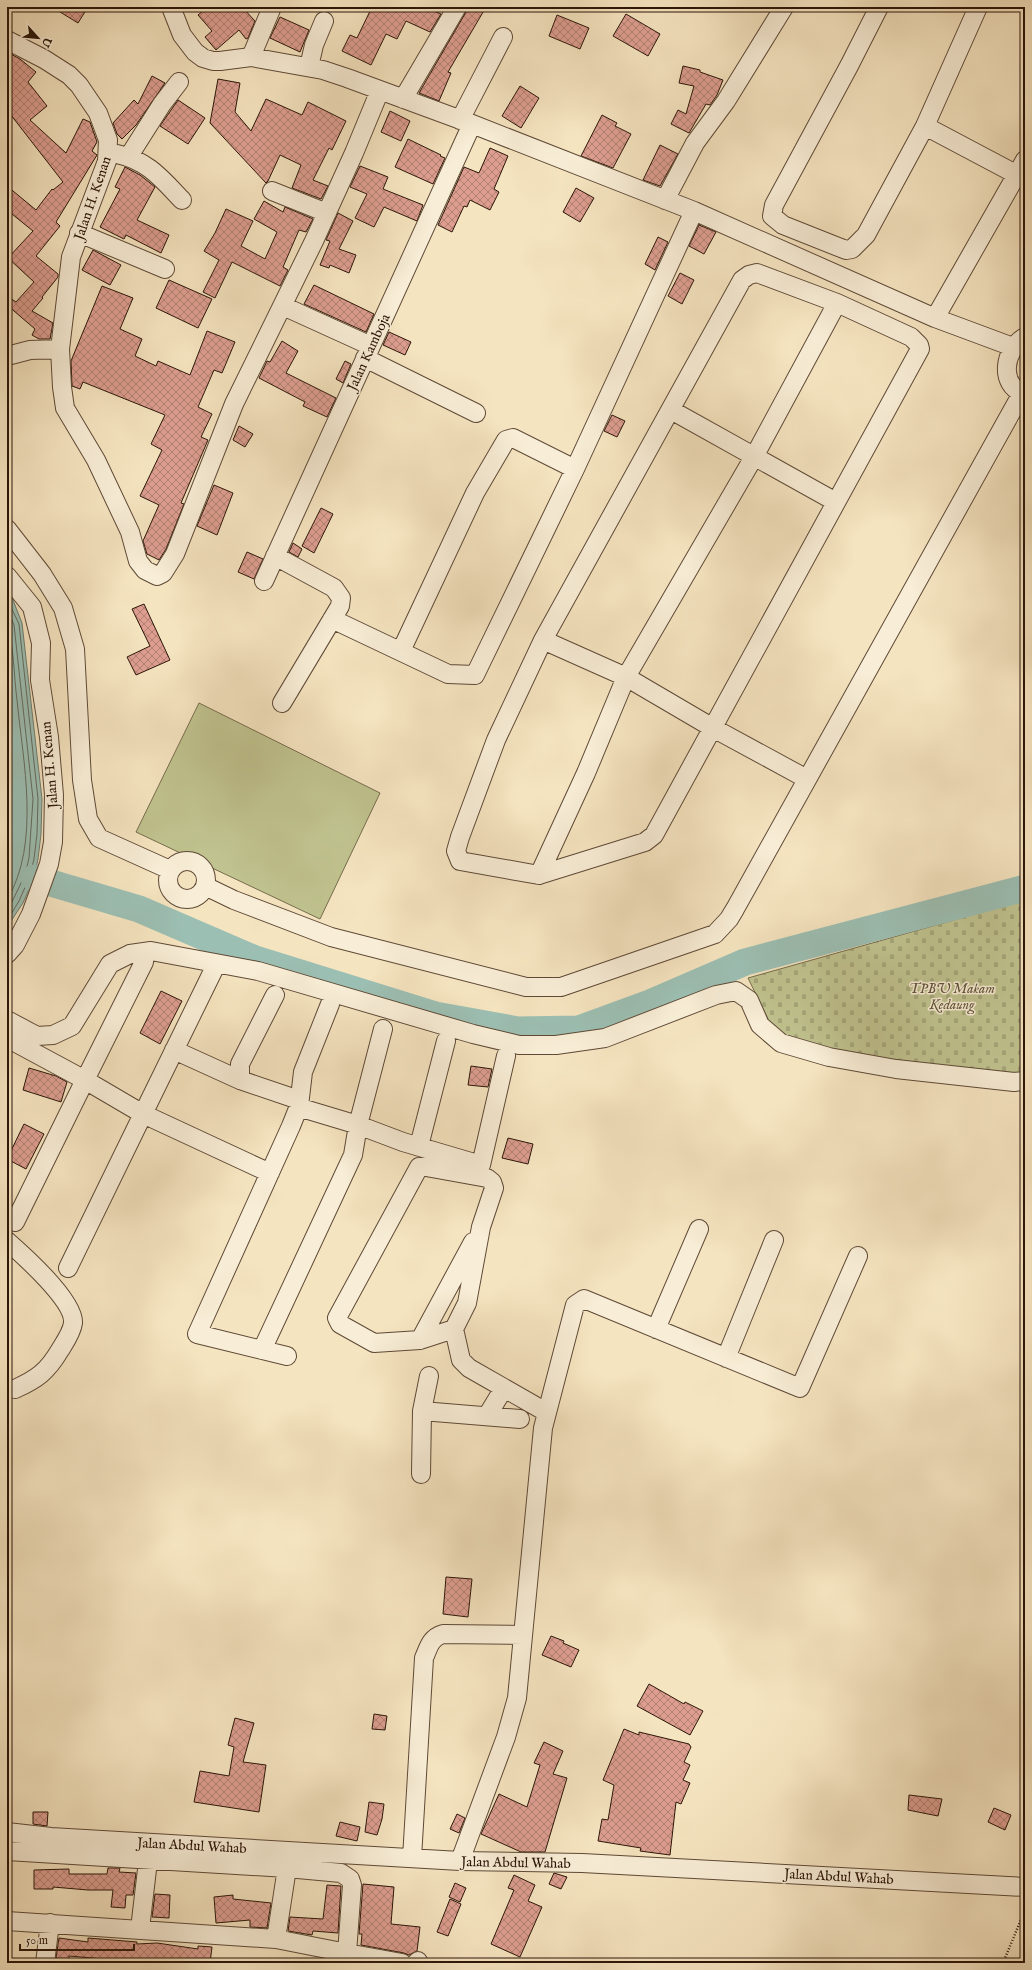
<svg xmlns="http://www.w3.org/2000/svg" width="1032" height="1970" font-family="'IM FELL English',serif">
  <defs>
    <pattern id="cemetery-stones" width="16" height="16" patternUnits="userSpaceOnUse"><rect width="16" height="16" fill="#c0c38f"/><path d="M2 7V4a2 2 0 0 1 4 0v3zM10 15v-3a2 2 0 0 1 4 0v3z" fill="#a5a77a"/></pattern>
    <pattern id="building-cross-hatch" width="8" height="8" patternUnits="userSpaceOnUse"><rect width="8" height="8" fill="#dd9e90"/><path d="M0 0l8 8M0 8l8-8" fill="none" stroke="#b38074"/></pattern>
  </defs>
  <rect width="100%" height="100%" fill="#f5e4c0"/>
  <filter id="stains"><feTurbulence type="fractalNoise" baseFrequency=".005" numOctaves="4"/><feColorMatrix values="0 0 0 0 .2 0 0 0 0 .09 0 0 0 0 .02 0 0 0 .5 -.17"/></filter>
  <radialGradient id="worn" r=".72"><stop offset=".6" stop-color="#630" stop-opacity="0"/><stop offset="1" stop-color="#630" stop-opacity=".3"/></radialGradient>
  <path fill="url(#cemetery-stones)" stroke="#766c4c" d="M1025,900V1074L886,1062L812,1047L782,1034L769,1021L748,978Z"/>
  <path fill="#c0c38f" stroke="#766c4c" d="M199,703L380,793L320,919L136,832Z"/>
  <path fill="#9cbfb3" stroke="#6f7b6f" d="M7,593L13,600L22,623L42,799L41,834L38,859L34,878L23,903L7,927Z"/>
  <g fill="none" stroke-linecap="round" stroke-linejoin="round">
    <path stroke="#646a5e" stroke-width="1" d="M7,599L19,624L38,799L37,834L34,859L30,876L19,901L7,921
      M7,608L14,625L33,799L29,858L25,875L7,912
      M7,624C14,645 14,678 17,700C23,762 41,843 7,900"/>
    <path stroke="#9cbfb3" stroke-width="27" d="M34,878L139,909L255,959L435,1015L518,1030L579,1029L650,1003L745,962L1025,888"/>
  </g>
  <path fill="url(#building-cross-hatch)" stroke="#2b1508" d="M52,7H88L78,23Z
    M208,7H242L255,21L248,38L246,39L239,30L216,50L205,37L212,31L198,15Z
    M372,7H425L441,14L430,32L406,21L397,39L386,34L371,65L342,51L350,35L357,38Z
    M467,7H486L448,72L451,73L439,101L419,93L466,12Z
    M626,14L660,34L648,56L613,36Z
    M557,15L589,28L580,49L549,36Z
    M280,17L309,30L300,52L270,38Z
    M7,52L20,59L36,72L28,82L47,106L30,120L66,153L83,119L90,122L97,142L92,151L97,155L56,222L60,226L36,256L58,274V277L42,297L43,298L32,311L53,323L50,339H39L32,335L35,329L7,305V296L16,302L34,282L8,258L33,231L7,210V186L36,210L52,189L53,190L63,182L7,110Z
    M683,66L700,70V72L723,80L717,95L710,105L706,104L689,133L671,124L678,110L686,114L694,86L679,83Z
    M152,76L165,83L136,125L122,139L117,134L113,123L134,100L138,104Z
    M218,79L240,83L235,112L251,131L266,99L302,115L308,102L346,121L332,150L329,148L313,180L328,186L321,199L292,188L301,165L280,155L268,181L266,183L210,123Z
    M520,86L539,98L521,128L502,116Z
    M178,100L205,118L188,144L160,126Z
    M390,111L410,121L401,141L381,132Z
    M602,115L617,123L615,126L631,134L613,168L581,156Z
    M408,139L441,155L440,156L445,158L433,184L395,167Z
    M660,145L678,154L660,186L643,180Z
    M490,148L508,156L494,189L499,192L490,210L470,200L467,207L464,206L452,232L438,225L464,167L479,173Z
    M360,166L388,177L383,189L423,205L417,221L384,207L374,227L355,218L367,194L350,187Z
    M125,167L140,175L155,187L137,220L169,235L161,253L126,235L124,239L100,227L120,189L115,187Z
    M576,188L594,198L580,222L563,212Z
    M264,201L283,212L285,207L313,219L306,232L299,230L283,267L288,270L280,286L232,262L215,298L203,292L219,260L204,251L215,233L226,209L253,221L241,246L265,259L277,232L254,219Z
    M338,213L353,221L339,249L356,255L349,273L330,265L329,268L320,265L330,241L326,240Z
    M699,225L716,232L704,254L689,246Z
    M658,237L668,242L655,270L645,264Z
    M93,250L121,265L110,285L82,270Z
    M680,273L694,280L682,304L668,296Z
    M169,280L212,299L198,328L156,308Z
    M314,285L374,314L366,332L304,304Z
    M102,286L133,298L120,329L142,339L135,356L156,366L158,361L190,375L207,331L235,342L222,373L214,370L198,407L212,414L201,437L208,440L181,503L184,504L166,549L159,560L147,554L143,541L159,505L140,496L162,450L151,444L165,415L83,382L80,389L72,386L71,361Z
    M389,332L411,342L405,355L383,345Z
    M282,341L298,351L286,373L336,398L327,417L303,406L305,402L259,378L267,361L270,362Z
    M345,361L351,364L343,383L336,379Z
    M612,415L625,421L617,437L604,431Z
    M239,426L253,434L245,447L233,440Z
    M214,485L233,493L217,535L197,526Z
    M321,508L333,514L314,553L302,546Z
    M293,543L302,549L298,557L289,552Z
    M247,552L263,559L254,579L238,572Z
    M144,604L170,660L136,675L127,657L150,646L132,609Z
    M161,991L182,1001L160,1044L140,1033Z
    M471,1066L492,1069L488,1087L468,1085Z
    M29,1068L56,1076L67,1082L61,1102L23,1090Z
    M24,1124L44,1134L26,1169L7,1159Z
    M508,1138L533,1144L528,1164L502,1158Z
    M446,1577L472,1579L468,1617L443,1614Z
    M551,1636L564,1641L563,1643L579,1650L571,1667L542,1655Z
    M649,1684L684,1704L685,1702L703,1711L690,1735L637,1706Z
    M374,1714L387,1716L385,1730L372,1729Z
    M235,1718L254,1723L243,1762L266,1765L259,1812L194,1802L200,1771L229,1776L234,1747L228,1745Z
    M624,1729L639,1735V1732L689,1744L691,1747L684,1762L690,1765L683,1780L690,1783L681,1804L676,1802L670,1855L640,1851L641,1848L598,1841L602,1819L608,1820L614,1785L603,1780Z
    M544,1742L563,1751L553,1774L567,1778L545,1852H521L481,1834L499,1794L527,1807L540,1765L534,1763Z
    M909,1795L942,1799L938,1816L908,1810Z
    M369,1802L384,1804L382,1819L377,1835L365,1832Z
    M994,1808L1011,1815L1005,1830L988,1822Z
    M33,1812H48L47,1826L33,1824Z
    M457,1814L465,1818L459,1833L450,1829Z
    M340,1822L360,1827L357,1841L336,1836Z
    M108,1868H120L119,1872L136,1873L133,1895H126L125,1908L111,1907L113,1890H88L53,1887V1889H34V1870L69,1869V1874H107Z
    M554,1873L567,1877L561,1889L549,1884Z
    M514,1875L535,1885L528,1901L542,1907L520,1957L491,1944L514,1890L508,1888Z
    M455,1883L466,1888L460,1902L449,1897Z
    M363,1884L394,1887L391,1924L420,1927L417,1951L409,1955L404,1953L361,1945L362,1934H359Z
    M327,1885L341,1886L338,1933L313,1931L312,1935L288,1931L290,1917L323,1919Z
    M155,1894L170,1895L169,1918L152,1917Z
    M233,1895V1899L271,1903L267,1928L250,1927V1920L216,1923L214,1897Z
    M450,1899L461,1904L448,1936L437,1932Z
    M59,1938L88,1942V1938L137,1942V1944L157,1943L198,1949V1946L212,1947L210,1963L127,1961L69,1956V1960L56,1958Z"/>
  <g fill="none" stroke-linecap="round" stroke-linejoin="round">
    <defs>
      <path id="minor" d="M171,7L182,35L195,52L203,58L213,61H220L251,57L323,70L347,78L472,124L694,211L935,318L1013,347
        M879,7L849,66L774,205L772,216L783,225L846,250L852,249L866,235L925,126L978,7
        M7,40L44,59L69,75L79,85L98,113L108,140L107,161L71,257L60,349L62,387L65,408L96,460L130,532L138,561L145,570L157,576L163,573L175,554L234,404L314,241L354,153L380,90
        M251,57L272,7
        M309,67L314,45L324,21
        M403,99L457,7
        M460,120L503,37
        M925,126L1025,179
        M117,154C148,161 161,178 182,200
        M129,156L162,104L179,82
        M272,191L327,213
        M665,200L695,143L726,101L784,7
        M79,233L165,269
        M757,273L837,303L911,337L919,345L920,349L654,835L645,842L539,875L460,861L456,851L460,837L496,740L543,640L742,280L749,275Z
        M283,306L371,346
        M935,318L1025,160
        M1025,337C1005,348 997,385 1025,394
        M7,356L30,350L60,349
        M365,358L476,413
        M671,410L836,502
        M7,529L42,574L63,608L75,649L82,780L88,819L99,838L170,870
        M275,556L334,588L341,598L340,606L282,703
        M7,576L32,607L41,643L40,680L49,737L54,795L53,842L49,864L31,914L15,945L7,954
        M264,581L472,124
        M332,619L448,674L475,675L575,469L694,211
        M543,640L626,677L713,728L807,779
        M401,651L475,493L506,440L513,438L575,469
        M168 880a19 19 0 1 1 38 0a19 19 0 1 1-38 0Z
        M539,875L586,773L626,677L755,455L837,303
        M205,886L234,900L331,937L526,987H561L715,934L729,919L735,909L1022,393
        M213,971L143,1114L270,1173
        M275,995L240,1064V1080L299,1100
        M7,1020L37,1036L53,1035L72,1026L110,964L130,954L151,951L258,971L473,1034L519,1045H556L605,1038L716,995L736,991L749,1000L760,1025L781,1043L829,1057L896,1069L1014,1082L1025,1081
        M7,1038L85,1080L15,1222
        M174,1050L240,1080
        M298,1107L358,1125L403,1142L481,1165L506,1056
        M419,1146L446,1041
        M7,1241C23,1255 75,1301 73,1323C72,1332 65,1342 60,1350C47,1372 37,1379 15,1389
        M68,1268L143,1114L85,1080L144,962
        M454,1329L420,1340L374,1343L340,1324L337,1318L419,1167H426L487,1178L492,1182L494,1188L481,1227L467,1303L454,1329L461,1360L469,1368L546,1412
        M656,1329L699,1229
        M420,1340L473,1242
        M262,1350L353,1155L358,1125L383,1029
        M287,1356L197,1334L291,1126L299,1106L303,1072L330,1004
        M726,1358L774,1240
        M422,1411L520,1419
        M487,1416L504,1388
        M421,1474L422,1411L429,1376
        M7,1832L51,1837L460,1861L582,1863L1025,1887
        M7,1851L287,1868L341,1873L350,1879L352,1885L347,1953L276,1939
        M412,1858L424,1658C429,1647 430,1638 443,1634L523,1635
        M460,1861L506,1737L517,1698L543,1428L575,1305L584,1299L800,1388L858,1256
        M7,1921L276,1939L287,1868
        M140,1929L148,1861
        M347,1953L402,1963
        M45,1963L50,1923
        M416,1963L418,1961"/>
    </defs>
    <use href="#minor" stroke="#5e4936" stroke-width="20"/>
    <path stroke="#2b1508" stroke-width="2.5" stroke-dasharray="1 2" stroke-linecap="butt" d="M1003,1963L1025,1910"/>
    <use href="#minor" stroke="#f8edd6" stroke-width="18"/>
  </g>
  <g text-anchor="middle" stroke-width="3" stroke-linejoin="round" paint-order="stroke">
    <g font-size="14" fill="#2b1508" stroke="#f8edd6">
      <text transform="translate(92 198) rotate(-71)" y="5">Jalan H. Kenan</text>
      <text transform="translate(368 352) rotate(-65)" y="5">Jalan Kamboja</text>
      <text transform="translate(49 765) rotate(-95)" y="5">Jalan H. Kenan</text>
      <text transform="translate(192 1845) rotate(3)" y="5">Jalan Abdul Wahab</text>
      <text transform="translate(516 1862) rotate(1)" y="5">Jalan Abdul Wahab</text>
      <text transform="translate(839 1876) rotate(3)" y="5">Jalan Abdul Wahab</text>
    </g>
    <g font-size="14" font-style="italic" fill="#5f5237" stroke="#f8edd6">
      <text x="952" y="993">TPBU Makam<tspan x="952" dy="16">Kedaung</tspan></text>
    </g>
  </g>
  <rect width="1032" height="1970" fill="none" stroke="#f5e4c0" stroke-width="24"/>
  <rect x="8" y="8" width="1016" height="1954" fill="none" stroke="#2b1508" stroke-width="2"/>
  <rect x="12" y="12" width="1008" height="1946" fill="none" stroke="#2b1508"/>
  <g transform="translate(38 38) rotate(117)" stroke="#f8edd6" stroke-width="3" paint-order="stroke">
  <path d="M0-3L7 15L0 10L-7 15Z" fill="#2b1508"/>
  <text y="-6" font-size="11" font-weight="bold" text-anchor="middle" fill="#2b1508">U</text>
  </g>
  <path d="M20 1944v6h114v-6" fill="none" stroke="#2b1508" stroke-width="2"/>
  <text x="26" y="1944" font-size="12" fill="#2b1508" stroke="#f8edd6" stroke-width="3" paint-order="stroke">50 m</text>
  <rect width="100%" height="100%" filter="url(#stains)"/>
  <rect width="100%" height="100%" fill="url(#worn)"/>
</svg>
